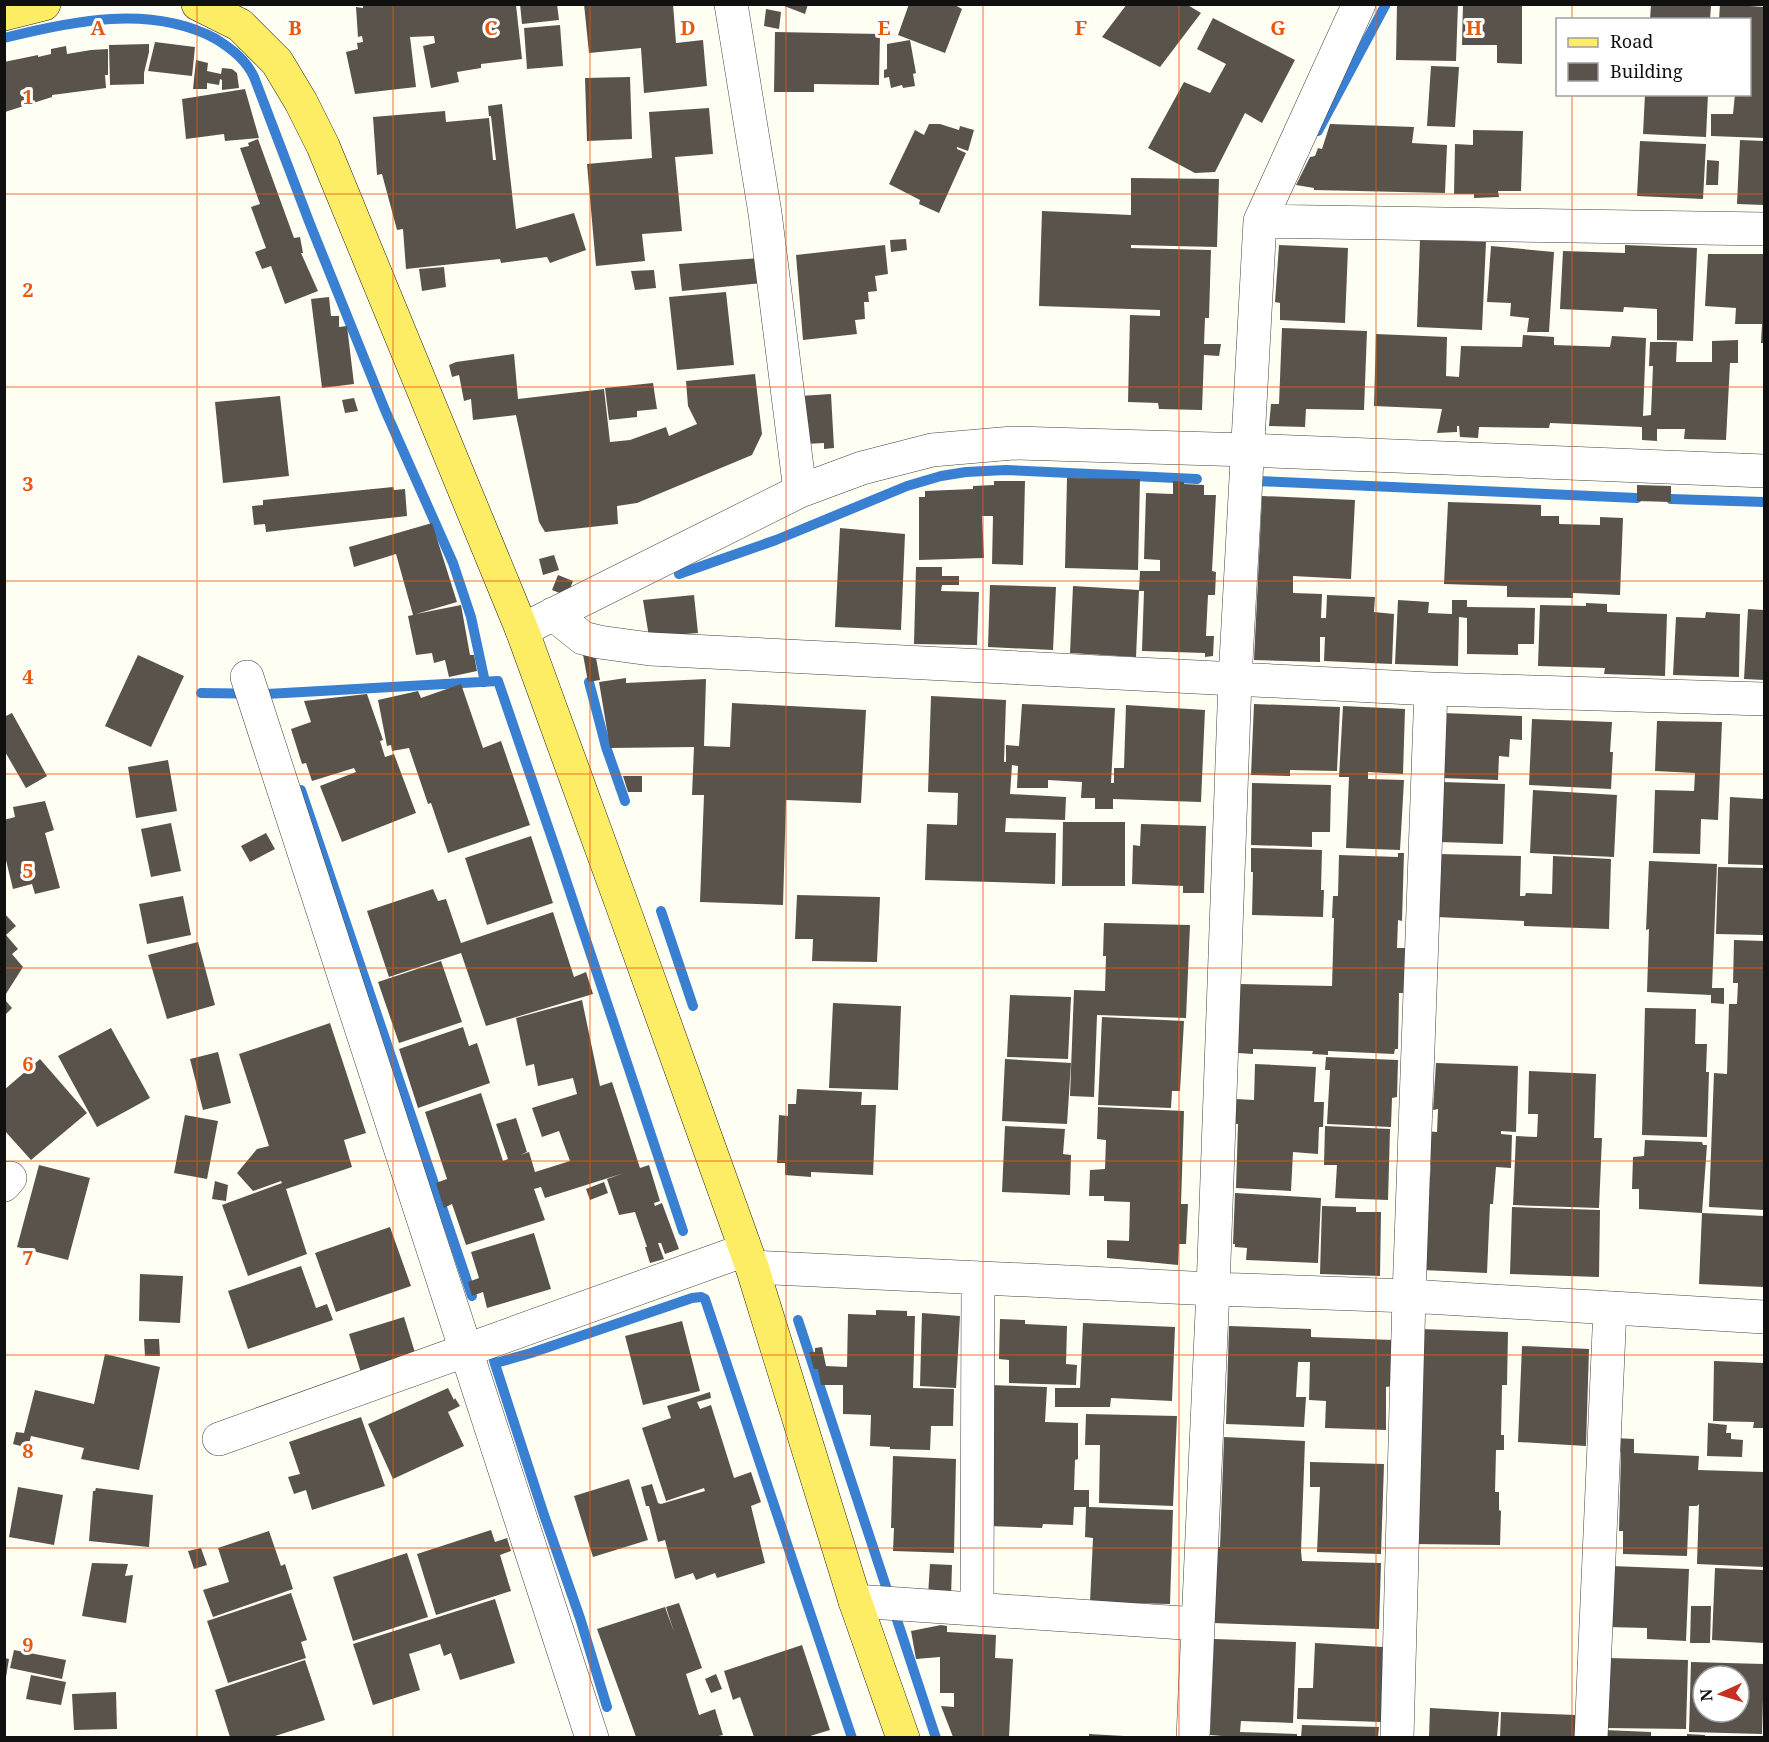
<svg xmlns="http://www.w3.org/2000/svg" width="1769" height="1742" font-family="'Noto Serif',serif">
  <rect width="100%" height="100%" fill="#fffef3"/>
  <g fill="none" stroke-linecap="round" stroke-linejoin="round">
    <path stroke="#3a80d2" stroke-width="10" d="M4,38C72,21 151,4 216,39C232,49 246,60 254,77L310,224L385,410L453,563L471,617L485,682
      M1318,131L1386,4
      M1258,481L1637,498
      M1671,499L1764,502
      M679,574L776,540L907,486L941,476L966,472L1006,470L1197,479
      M589,682L606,747L625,801
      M201,693L267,694L498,681L558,856L683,1231
      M301,790L472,1296
      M661,911L693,1006
      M798,1320L936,1738
      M494,1361L544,1515L580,1618L607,1707
      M496,1363L531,1353L692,1298L701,1297L705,1299L852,1738"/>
  </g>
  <path fill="#59534c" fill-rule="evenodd" d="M520,4H557L559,20L522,24Z
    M584,4H673L676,43L703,40L707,86L644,93L641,48L589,53Z
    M779,4H808L805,14Z
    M909,4H953L962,9L945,53L898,35Z
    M1127,4H1186L1201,13L1160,67L1102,37Z
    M1397,4H1458L1456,61L1396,60Z
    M1463,4H1522V64L1497,63V45H1462Z
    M1651,4L1711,6L1710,20H1650Z
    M1720,4L1764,7V138L1711,136V114H1733L1735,94H1750V20H1719Z
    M363,5H516L522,59L481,64V68L457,72L459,82L431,88L423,46L435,43L434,36L410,37L416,87L355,94L346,52L358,49L357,43L363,42L362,36L358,37L356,7L363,8Z
    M766,9L781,12L779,29L764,26Z
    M1213,18L1295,60L1262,123L1245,113L1215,172L1195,173L1148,148L1184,82L1210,93L1226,64L1197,49Z
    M560,25L563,66L527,69L524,28Z
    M775,32L880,34L879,85L814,84V92H774Z
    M910,40L916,73L913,74L915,86L903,88L902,85L891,88L889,77L884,78V70L887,69V44Z
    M155,42L195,47L192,76L148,71Z
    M149,44V52L144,73V84L110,85L109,45Z
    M66,46L67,54L91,50L108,49V75H105L106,88L52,95V97L5,112L4,62L38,55V57L51,54V49Z
    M196,60L208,63L207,71L221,74L222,68L232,69L237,73L239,88L222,90V80L220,79L219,85L207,83V89H193Z
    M1431,66L1459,67L1455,127L1427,126Z
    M630,77L632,139L587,141L585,78Z
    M245,89L259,138L225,141L224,134L186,139L182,99Z
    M1645,94H1708L1706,137L1643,134Z
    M502,104L516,229L574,213L586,250L550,263L547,257L501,263L500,259L406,269L403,229L397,230L382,174L377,175L373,117L445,111L446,122L489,118L493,160H496L491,116H489L488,106Z
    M709,108L713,154L675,157L682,231L642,234L645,261L596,266L587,164L652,158L649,112Z
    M929,124H940L959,130L960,126L974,130L968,151L957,147V149L966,153L939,213L919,204L920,200L889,184L915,130L924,135Z
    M1330,124L1414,127L1412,143L1447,145L1445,193L1314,190V188L1296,185L1310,157L1315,156L1318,148L1322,149Z
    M1473,130L1523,131L1521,191H1498L1499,197L1474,198V194H1454L1455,144L1473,145Z
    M258,139L294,238L300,237L303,253H301L318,291L285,304L271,266L262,269L255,252L266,248L251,207L260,204L240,148L249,146L248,143Z
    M1740,140L1764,141V205L1737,204Z
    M1640,141L1706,144L1703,199L1637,196Z
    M1707,160L1719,161L1718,185H1706Z
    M1131,178L1219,179L1217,247L1131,245V248L1211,250L1209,318H1205L1204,344H1221L1219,356L1204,355L1202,410L1159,409L1158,403L1128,402L1130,315L1160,316V310L1039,306L1042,211L1131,215Z
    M906,239L907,250L891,252L890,240Z
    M1420,239L1486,242L1482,330L1417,327Z
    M885,245L888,274L875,276L877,291L868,292L869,302H864L865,319L855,320L857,334L803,340L796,255Z
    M1279,245L1348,248L1345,323L1280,320V303L1275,302Z
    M1625,245L1697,248L1693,341L1657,340V309L1624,307L1623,312L1560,309L1563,251L1625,253Z
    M1491,246L1554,252L1549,332H1527L1529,318L1510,316L1511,303L1487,302Z
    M1708,254H1764V343H1761L1762,324H1735L1736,308L1705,306Z
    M760,258L762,283L682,291L679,264Z
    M444,267L446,287L422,291L419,269Z
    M654,270L656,288L635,290L631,271Z
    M726,292L734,365L677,370L669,297Z
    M329,297L331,316H339V327L347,326L354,384L322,388L311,299Z
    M1282,328L1367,331L1364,410L1306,409L1305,427L1269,426L1271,404H1279Z
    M1376,334L1447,337L1446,376L1459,377L1461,346L1522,347L1523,335L1554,337V345L1610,347L1612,336L1646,338L1643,416L1651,415L1653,366H1649L1650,342H1677L1676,362H1712V341L1738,340V363H1730L1726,440L1684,439L1685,429H1657V441L1642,440V427L1550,423L1549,428L1479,427L1478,438L1460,437L1459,426H1457V432L1437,433L1442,409L1374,406Z
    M514,354L518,399L604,389L610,442L630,440L666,427L669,436L697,424L688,406L686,381L755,374L762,434L752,455L637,503L617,506L618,524L545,532L539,522L516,415L473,420L471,399L464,401L459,375L452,377L449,365L456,362Z
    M653,383L657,409L637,411V417L609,420L605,388Z
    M831,394L834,448L824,449V443L805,444L800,396Z
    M280,396L289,476L223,483L215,402Z
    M354,398L358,411L345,413L342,400Z
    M1067,478L1140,479L1138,570L1065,568Z
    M994,481H1025L1023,565L992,564L993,516H982L984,558L919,560V497H925V491L973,489V486L994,485Z
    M1173,481L1184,482V484L1204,485V495H1216L1212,571L1216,572L1215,595H1208L1206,636H1214L1213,656L1205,657V653L1142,651L1144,591H1139L1140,571H1160V560L1144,559L1146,493L1173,494Z
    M1637,485L1671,486V502L1637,501Z
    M393,487L394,490L405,489L407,516L266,532L265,524L254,525L252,506L263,505V500Z
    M1262,496L1355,500L1351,579L1293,576V593L1322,594L1321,618H1326L1327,595L1375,597L1374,612L1394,614L1392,664L1324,661L1325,637H1320V662L1254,660Z
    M1448,502L1541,505V516H1559V524L1600,525V517L1623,518L1620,595L1573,593V598L1507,597V586L1444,584Z
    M432,523L457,602L416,614L461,605L470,655H474L477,671L449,677L445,660L434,663L432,653L416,655L408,616L413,615L396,554L354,567L349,547Z
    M840,528L905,534L901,630L835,627Z
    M554,555L559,570L543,575L539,559Z
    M916,567H942V576H959V585H942L941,591L979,592L977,645L914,644Z
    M558,575L573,581L567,596L552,590Z
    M990,585L1056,587L1053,650L988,647Z
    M1073,586L1139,590L1136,657L1070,653Z
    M694,595L698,633L649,637L643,600Z
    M1398,600L1429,602L1428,613L1452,614V600H1467V607L1535,608L1534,644H1518V655L1467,654V618L1459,617L1458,666L1395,664Z
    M1586,603L1607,604V612L1667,614L1665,676L1604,674L1605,668L1538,666L1540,605L1586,606Z
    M1748,609L1764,610V680L1744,679Z
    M1706,612L1740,614L1739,677L1673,675L1676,617L1705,618Z
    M594,647L600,680L588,682L582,649Z
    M138,655L184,676L151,747L105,726Z
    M626,678V683L706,679L704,746L730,747L732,703L866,710L861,803L786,800L783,905L700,902L704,795H692L694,747L610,748L599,682Z
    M461,684L483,748L501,741L530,825L448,853L431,803L428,804L409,748L392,751L391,745L387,746L378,700L418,691L421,698Z
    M367,694L383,740L380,741L385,757L394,754L416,813L342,842L320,786L356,772L354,768L312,781L306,763L302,764L291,729L311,722L304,701Z
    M931,696L1006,700L1004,762H1006V745L1019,746L1022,704L1115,708L1111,783H1114V768H1124L1126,705L1205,710L1201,802L1113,799V809H1095V798H1081L1082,782L1048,780V788H1017L1018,766L1012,765L1010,794L1066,797L1065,820L1006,818L1005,832L1056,833L1055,884L925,880L927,824L957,825L958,793L928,792Z
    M1254,704L1340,707L1337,771L1290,770V776L1251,775Z
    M1343,706L1405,709L1403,774L1368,772V779L1404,780L1400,850L1346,848L1349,777H1339Z
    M12,713L47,776L26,788L4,750V717Z
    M1443,713L1522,716V740L1510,739L1509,757L1499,756L1498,780L1441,778Z
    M1532,719L1612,722L1610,752H1613L1611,789L1529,785Z
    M1657,721L1722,722L1718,820L1701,819L1700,854L1653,853L1655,790L1694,791L1695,773L1655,771Z
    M168,760L177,811L136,818L128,767Z
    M623,776H642V792H628Z
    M1442,782L1505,784L1503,844L1440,842Z
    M1252,783L1331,785L1330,832H1312V847L1251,845Z
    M1533,790L1617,795L1614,857L1530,853Z
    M1730,797L1764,799V865L1728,864Z
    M45,801L54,830L45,833L60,888L35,894L32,884L13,889L4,852V820L15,817L13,807Z
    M1063,822H1125V886H1062Z
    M171,823L181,871L151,877L141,829Z
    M1141,824L1206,826L1204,893H1183V886L1132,884L1133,845L1140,846Z
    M266,833L275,849L250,862L241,846Z
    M531,836L553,903L487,925L465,858Z
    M1251,848L1322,850L1321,890H1324L1323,917L1252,915L1253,872H1251Z
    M1398,853H1404L1402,921L1398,920L1397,948H1410L1409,993H1399L1398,1049H1395L1394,1054L1328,1051V1055L1312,1054L1313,1051L1253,1049V1054L1238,1053L1240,984L1332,986L1334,918H1332L1333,896H1338L1339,855L1398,857Z
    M1439,854L1521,856L1520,896H1525L1526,893L1552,894L1553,856L1611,859L1609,929L1524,926V921L1437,917Z
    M1649,861L1717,864L1712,988H1724V1004L1711,1003V995L1647,992L1649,929L1646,930Z
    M1718,867L1764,868V935L1716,934Z
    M433,889L438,901L446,899L461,943L553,912L574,977L586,972L593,994L486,1026L461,953L389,977L367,911Z
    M797,895L880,897L877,962L812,961L813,939H795Z
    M183,896L191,935L147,944L139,904Z
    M4,913L16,926L6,935L18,949L12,954L23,967L4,997Z
    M1104,923L1190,925L1186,1018L1097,1015L1094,1097L1070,1096L1074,990L1105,991L1106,956H1103Z
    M1734,940L1764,941V1210L1709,1207L1714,1073L1727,1074L1729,1004H1737L1738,983H1733Z
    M198,942L215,1005L167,1019L148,955Z
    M441,961L462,1022L399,1043L378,982Z
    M1010,995L1071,997L1068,1059L1007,1057Z
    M5,1000L12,1008L5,1015Z
    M582,1000L600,1086L612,1082L640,1168L649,1165L660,1201L654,1203L655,1206L662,1203L679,1249L665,1254L661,1243H658L664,1259L650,1263L645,1247H647L635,1212L619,1215L607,1179L624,1173L545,1198L541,1187L534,1189L545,1220L466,1245L452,1204L444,1208L436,1183L447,1179L425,1112L481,1093L503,1161L508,1159L496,1124L516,1118L527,1152L520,1155L529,1152L535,1172L570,1161L559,1131L542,1137L532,1108L577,1094L573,1078L538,1086L534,1064L526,1066L516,1018Z
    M833,1003L901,1006L898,1090L829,1088Z
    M1645,1008L1696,1009L1695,1044H1707L1706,1072H1709L1707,1137L1642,1135Z
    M1102,1017L1184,1021L1180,1091H1172L1171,1108L1098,1105Z
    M330,1023L366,1133L344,1140L352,1167L286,1189L307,1254L248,1276L222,1205L282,1183L281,1181L253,1191L237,1173L257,1149L269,1146L239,1054Z
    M463,1027L469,1046L477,1043L490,1083L418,1108L399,1049Z
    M111,1028L150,1098L97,1127L58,1056Z
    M218,1052L231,1103L203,1110L190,1059Z
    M1326,1057L1398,1060L1397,1097L1392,1098L1391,1127L1327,1124L1330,1070H1325Z
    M40,1059L87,1113L31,1160L4,1130V1090Z
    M1005,1059L1071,1063L1067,1124L1002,1121Z
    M1436,1063L1518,1066L1516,1132L1501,1131V1134L1512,1135L1511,1168L1496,1167L1493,1204H1490L1487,1273L1423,1270L1431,1165L1423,1164L1425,1131L1437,1132L1438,1109L1433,1110Z
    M1255,1064L1316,1067L1314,1102H1324L1323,1127H1319L1318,1154L1293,1152L1291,1191L1236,1188L1238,1124H1235L1236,1099L1254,1100Z
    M1529,1071L1596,1074L1594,1138H1602L1599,1208L1513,1205L1516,1136L1537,1137L1538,1114H1528Z
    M797,1089L862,1092L861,1105H876L873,1175L811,1172V1177L785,1175V1163H777L779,1115L788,1116V1104H796Z
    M1098,1107L1184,1111L1181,1204H1188L1186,1244H1179L1178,1265L1107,1258V1240L1129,1241L1130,1202L1104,1201V1196H1089L1090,1170L1105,1169L1106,1140L1097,1139Z
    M185,1115L218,1121L207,1179L174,1173Z
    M1005,1126L1065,1129L1063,1154L1071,1155L1070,1195L1002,1192Z
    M1325,1126L1390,1129L1388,1200L1335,1198L1337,1165H1324Z
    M1645,1140L1702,1142L1703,1145H1707L1702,1213L1764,1216V1287L1699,1284L1702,1213L1639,1209V1189H1632L1633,1157L1644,1156Z
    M39,1165L90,1178L68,1260L17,1247Z
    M215,1181L228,1185L226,1201L212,1199Z
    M604,1182L608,1193L590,1200L586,1189Z
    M1235,1193L1321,1198L1318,1263L1246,1260L1247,1248L1235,1247V1244H1233Z
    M1322,1206L1356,1207V1212H1381L1380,1276L1320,1274Z
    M1512,1207L1600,1210L1599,1277L1510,1274Z
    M390,1227L411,1286L336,1312L315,1253Z
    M534,1233L551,1289L487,1308L483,1292L472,1296L468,1282L479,1278L471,1252Z
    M301,1266L316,1308L327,1304L333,1320L248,1349L228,1291Z
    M140,1274L183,1276L180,1323L139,1321Z
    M876,1310L907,1311V1316H915L913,1388L954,1389L953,1426H931L930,1450L890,1449V1447L870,1446L871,1415L843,1414V1385H821L818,1369H814L809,1352H815V1348L822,1347L826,1366L847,1367L848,1314L876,1315Z
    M922,1313L960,1316L956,1388L920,1386Z
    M404,1317L417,1359L362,1376L349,1334Z
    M1000,1319L1025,1320V1324L1067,1326L1066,1364L1077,1365L1076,1385L1009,1383V1360L999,1359Z
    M682,1321L700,1391L643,1405L625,1336Z
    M1083,1323L1175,1327L1172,1401L1111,1398L1110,1407H1055V1388H1080Z
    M1229,1326L1311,1329V1337L1394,1340L1393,1386L1386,1387V1430L1325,1428L1326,1401L1309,1400L1310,1362H1298L1296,1397H1306L1304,1427L1226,1424Z
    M1420,1329L1508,1332L1507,1385H1502L1501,1435H1504V1450H1496L1495,1492H1499V1510L1501,1511L1500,1545L1414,1544Z
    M144,1339H159L160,1356H145Z
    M1522,1346L1589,1349L1586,1446L1518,1442Z
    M105,1354L160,1367L139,1470L81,1459L84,1448L31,1436L28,1448L13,1444L16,1432L24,1433L35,1390L94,1404Z
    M1714,1361L1764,1363L1763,1428H1753L1754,1422L1713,1421Z
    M990,1385L1047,1387L1045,1422L1078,1423V1459L1075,1460L1074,1490H1089V1507L1173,1510L1170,1604L1090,1602L1093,1538L1085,1537L1086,1507H1074L1073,1525L1043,1524L1042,1528L988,1526Z
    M448,1388L454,1400L455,1398L460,1406L448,1412L464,1446L393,1479L368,1424Z
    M710,1392L711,1398L697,1402L700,1409L711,1405L734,1478L751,1472L761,1502L751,1506L765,1563L717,1578L715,1573L696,1580L693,1573L675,1579L665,1540L658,1542L649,1506H646L641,1487L652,1484L658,1503L661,1504L705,1491L704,1488L666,1501L642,1428L671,1418L667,1406Z
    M1086,1414L1177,1416L1173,1506L1099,1503L1100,1445H1085Z
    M361,1417L385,1486L312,1510L306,1490L294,1494L288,1477L300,1474L289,1442Z
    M1708,1423L1727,1425L1726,1433H1731V1439L1743,1440L1742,1457L1707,1456Z
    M1224,1437L1305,1441L1301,1551L1302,1561L1381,1563L1379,1629L1213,1623L1215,1547H1220Z
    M1616,1438L1634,1439V1453L1699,1456L1698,1470L1764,1472V1567L1697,1564L1699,1504L1697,1506H1689L1687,1556L1623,1554V1531H1619L1621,1452H1615Z
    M893,1456L956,1459L954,1553L893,1551L894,1528H891Z
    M1310,1462L1384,1464L1381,1554L1317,1552L1320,1487H1310Z
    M629,1479L648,1540L593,1557L574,1496Z
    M18,1487L63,1495L54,1545L9,1537Z
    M96,1488L153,1495L149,1547L89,1541L93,1491H95Z
    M491,1530L495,1542L507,1538L511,1551L500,1555L511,1591L436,1615L417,1554Z
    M269,1531L281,1566L285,1564L293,1589L213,1617L203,1590L229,1582L218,1548Z
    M201,1548L207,1565L194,1569L188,1551Z
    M407,1553L428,1617L353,1641L333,1577Z
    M92,1563L128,1564L125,1576L133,1575L126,1623L82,1616Z
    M930,1564L952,1565L951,1597L928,1596Z
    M1611,1566L1689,1569L1686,1641L1647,1639V1628L1608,1627Z
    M1715,1568L1764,1570V1643L1712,1640Z
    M291,1593L307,1640L301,1642L306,1658L228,1683L207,1621Z
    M495,1599L515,1663L460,1680L451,1653L444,1656L440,1644L409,1654L420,1690L373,1705L353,1644Z
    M679,1603L702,1668L686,1674L699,1715L715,1709L723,1735L714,1737H636L597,1629L665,1607L674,1632L666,1607Z
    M1691,1606H1711L1710,1643H1690Z
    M941,1625L947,1626V1632L996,1635L995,1658L1013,1659L1009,1737H953L941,1706L954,1707V1693H940V1657L916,1659L911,1631Z
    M1214,1639L1296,1642L1293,1723L1241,1721L1240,1732L1297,1734V1737H1235L1210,1735Z
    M1315,1643L1383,1647L1381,1722L1297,1719L1298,1688H1313Z
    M802,1645L830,1730L807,1737H754L740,1697L733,1700L724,1671Z
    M14,1650L66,1660L62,1679L10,1668Z
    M4,1658L9,1659L6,1677L4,1676Z
    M1607,1658L1688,1660L1686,1729L1606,1728Z
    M305,1660L325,1720L272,1737H230L215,1690Z
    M1691,1662L1764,1664L1762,1734L1689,1732ZM1703,1676H1739V1712H1703Z
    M716,1674L722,1689L711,1693L705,1679Z
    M31,1675L66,1682L61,1705L26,1699Z
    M116,1692L117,1729L74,1730L72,1694Z
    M1430,1708L1499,1712L1497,1737H1429Z
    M1501,1712L1576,1715L1575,1737H1500Z
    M1302,1725L1379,1727L1378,1737H1301Z
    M1604,1730L1651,1732V1737H1604Z
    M1089,1734L1124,1736V1737H1089Z
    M1687,1734L1705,1735V1737H1687Z"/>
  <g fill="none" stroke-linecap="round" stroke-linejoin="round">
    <defs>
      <path id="minor" d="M731,4L765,213L800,491
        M1260,221L1764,229
        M553,614L583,638L599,642L650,649L1431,689L1764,699
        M522,630L800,491L862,468L932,450L1013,443L1248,450L1764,471
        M247,677L592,1738
        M4,1185L10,1178
        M752,1267L1213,1289L1409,1296L1764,1317
        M219,1439L745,1250
        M855,1601L1198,1624
        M977,1608L978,1278
        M1193,1738L1213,1289L1235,680L1260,221L1359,4
        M1397,1738L1409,1296L1431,689
        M1591,1738L1610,1308"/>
      <path id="major" d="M198,4L240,25L277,62L301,102L323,146L522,630L625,913L752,1267L855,1601L903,1738
        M4,14L44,4"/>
    </defs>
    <use href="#minor" stroke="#434343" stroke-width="34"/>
    <use href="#major" stroke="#212121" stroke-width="34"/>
    <use href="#minor" stroke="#fff" stroke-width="33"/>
    <use href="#major" stroke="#fded65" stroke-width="33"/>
  </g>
  <path fill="none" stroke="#e8590c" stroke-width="1.5" stroke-opacity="0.55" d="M197,4V1738M393,4V1738M590,4V1738M786,4V1738M983,4V1738M1179,4V1738M1376,4V1738M1572,4V20M1572,94V1738M4,194H1764M4,387H1764M4,581H1764M4,774H1764M4,968H1764M4,1161H1764M4,1355H1764M4,1548H1764"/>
  <g font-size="20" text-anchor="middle" font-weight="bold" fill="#e8590c" stroke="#fff" stroke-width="6" stroke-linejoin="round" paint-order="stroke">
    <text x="98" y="35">A</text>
    <text x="295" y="35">B</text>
    <text x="491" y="35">C</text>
    <text x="688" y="35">D</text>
    <text x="884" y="35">E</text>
    <text x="1081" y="35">F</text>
    <text x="1278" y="35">G</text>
    <text x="1474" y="35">H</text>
    <text x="28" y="104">1</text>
    <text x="28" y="297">2</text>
    <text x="28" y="491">3</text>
    <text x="28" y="684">4</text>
    <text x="28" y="878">5</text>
    <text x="28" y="1071">6</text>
    <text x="28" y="1265">7</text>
    <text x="28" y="1458">8</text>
    <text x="28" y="1652">9</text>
  </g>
  <rect width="1769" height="1742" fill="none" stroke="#101010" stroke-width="12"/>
  <rect x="1556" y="18" width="195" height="78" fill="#ffffff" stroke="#9f9f9f" stroke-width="1.5"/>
  <rect x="1568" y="38" width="30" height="9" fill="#fded65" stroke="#9f9f9f" stroke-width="1.5"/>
  <text x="1610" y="48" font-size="18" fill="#101010">Road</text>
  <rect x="1568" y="63" width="30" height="18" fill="#59534c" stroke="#9f9f9f" stroke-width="1.5"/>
  <text x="1610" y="78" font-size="18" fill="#101010">Building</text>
  <g transform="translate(1721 1694) rotate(266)"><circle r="28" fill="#ffffff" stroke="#9f9f9f" stroke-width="1.5"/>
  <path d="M0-4.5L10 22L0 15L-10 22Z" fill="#c63022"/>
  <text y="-9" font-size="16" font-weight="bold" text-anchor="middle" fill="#101010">N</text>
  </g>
</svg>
